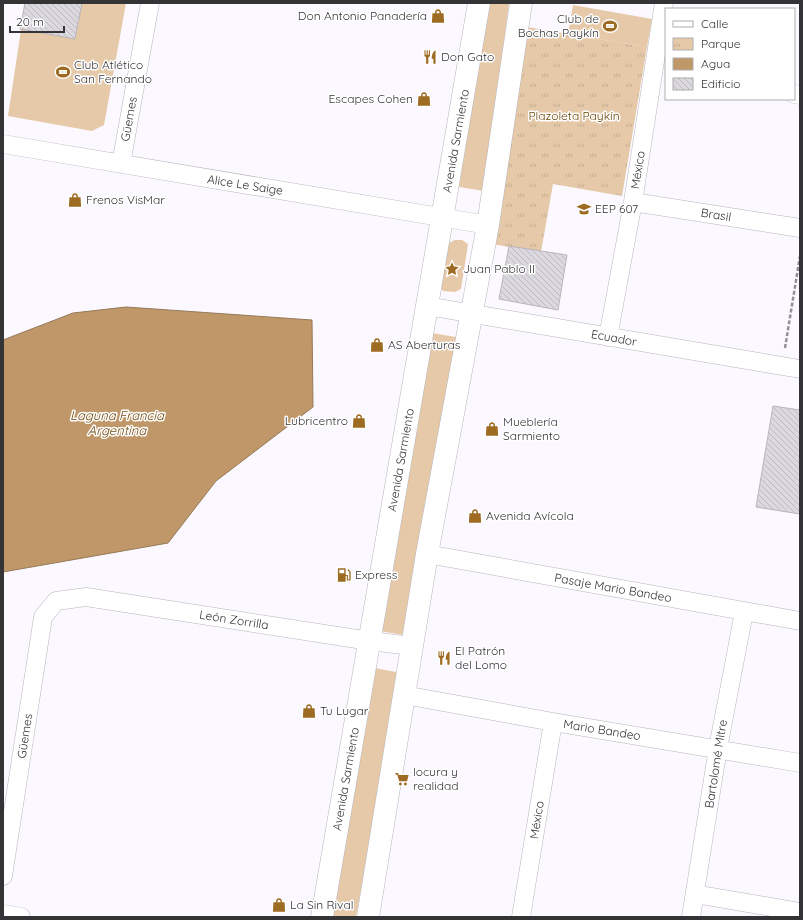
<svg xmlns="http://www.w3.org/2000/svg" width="803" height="920" font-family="Quicksand,sans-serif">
  <defs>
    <pattern id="park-tufts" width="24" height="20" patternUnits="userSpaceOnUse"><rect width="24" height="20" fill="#e6c9a8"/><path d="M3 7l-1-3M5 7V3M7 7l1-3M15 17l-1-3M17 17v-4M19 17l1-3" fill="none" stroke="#c6ad91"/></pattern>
    <pattern id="building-back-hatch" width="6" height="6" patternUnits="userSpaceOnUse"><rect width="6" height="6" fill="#dbd9df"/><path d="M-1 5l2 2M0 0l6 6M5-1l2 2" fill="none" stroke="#bdbbc0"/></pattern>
  </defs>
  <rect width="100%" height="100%" fill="#fbf8ff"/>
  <path fill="#e6c9a8" d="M25,3H126L104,125L92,131L8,116Z
    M488,3H509L484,191L459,187Z
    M573,5L652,19L647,47L568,34Z
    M455,240H462L468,244L461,289L455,292L443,291L440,287L449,243Z
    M432,333L456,337L403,635L380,631Z
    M375,668L401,673L356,917H329Z"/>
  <path fill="url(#park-tufts)" d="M527,27L647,47L622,196L553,184L541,252L491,244Z"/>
  <path fill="#bf9768" stroke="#957959" d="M126,307L312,320L313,407L216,481L168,543L3,572V340L73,313Z"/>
  <path fill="url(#building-back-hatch)" stroke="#b8b5bb" d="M25,3H82L75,39L20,29Z
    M509,246L567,255L558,310L499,299Z
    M773,406L800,410V514L756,507Z"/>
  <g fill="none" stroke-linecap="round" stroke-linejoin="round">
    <defs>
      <path id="minor" d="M794,94L800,95
        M3,144L488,225
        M121,164L150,3
        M633,202L800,228
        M427,306L800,369
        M608,337L633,202L664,3
        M427,554L800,621
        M404,695L553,722L800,763
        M3,876L43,617L56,601L86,597L370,641L412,646
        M695,894L800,912
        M3,914L21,917
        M521,917L553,722
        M691,917L718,748L744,612"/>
      <path id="major" d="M322,917L479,3
        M368,917L427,554L488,225L521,3"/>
    </defs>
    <use href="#minor" stroke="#b7b5bb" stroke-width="19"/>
    <use href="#major" stroke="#b7b5bb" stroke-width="23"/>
    <path stroke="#929095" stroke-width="2.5" stroke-dasharray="4 2" stroke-linecap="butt" d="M785,348L800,256"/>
    <use href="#minor" stroke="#fff" stroke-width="18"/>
    <use href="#major" stroke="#fff" stroke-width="22"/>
  </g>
  <defs>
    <symbol id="shop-bare" viewBox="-9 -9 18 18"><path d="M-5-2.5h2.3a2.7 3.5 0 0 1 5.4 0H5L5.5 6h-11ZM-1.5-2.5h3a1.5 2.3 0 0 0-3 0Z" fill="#9e6b22" stroke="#fff" stroke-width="2.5" paint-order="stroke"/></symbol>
    <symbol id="stadium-bare" viewBox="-9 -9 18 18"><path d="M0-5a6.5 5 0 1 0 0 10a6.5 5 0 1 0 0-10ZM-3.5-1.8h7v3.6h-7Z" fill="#9e6b22" stroke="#fff" stroke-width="2.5" paint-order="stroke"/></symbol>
    <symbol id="restaurant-bare" viewBox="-9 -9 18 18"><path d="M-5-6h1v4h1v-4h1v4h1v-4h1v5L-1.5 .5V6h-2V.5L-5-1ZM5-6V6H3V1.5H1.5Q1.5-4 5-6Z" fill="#9e6b22" stroke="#fff" stroke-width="2.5" paint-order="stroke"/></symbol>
    <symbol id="school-bare" viewBox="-9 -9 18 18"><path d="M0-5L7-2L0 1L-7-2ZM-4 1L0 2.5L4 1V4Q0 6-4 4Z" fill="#9e6b22" stroke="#fff" stroke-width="2.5" paint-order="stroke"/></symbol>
    <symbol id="sight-bare" viewBox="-9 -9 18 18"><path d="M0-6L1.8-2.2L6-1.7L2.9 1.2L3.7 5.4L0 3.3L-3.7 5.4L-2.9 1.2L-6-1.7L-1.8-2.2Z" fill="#9e6b22" stroke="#fff" stroke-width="2.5" paint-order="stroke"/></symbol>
    <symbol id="fuel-bare" viewBox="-9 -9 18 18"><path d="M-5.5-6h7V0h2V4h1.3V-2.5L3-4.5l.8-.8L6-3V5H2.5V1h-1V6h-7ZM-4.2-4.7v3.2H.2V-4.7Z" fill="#9e6b22" stroke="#fff" stroke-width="2.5" paint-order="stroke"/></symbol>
    <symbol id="supermarket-bare" viewBox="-9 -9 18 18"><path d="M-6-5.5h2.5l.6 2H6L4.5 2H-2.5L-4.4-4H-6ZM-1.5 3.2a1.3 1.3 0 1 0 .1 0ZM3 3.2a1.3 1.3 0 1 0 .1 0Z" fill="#9e6b22" stroke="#fff" stroke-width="2.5" paint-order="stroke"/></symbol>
  </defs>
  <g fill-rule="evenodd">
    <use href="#shop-bare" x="428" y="6" width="20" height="20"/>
    <use href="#stadium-bare" x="600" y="16" width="20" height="20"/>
    <use href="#restaurant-bare" x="420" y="47" width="20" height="20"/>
    <use href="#stadium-bare" x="53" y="62" width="20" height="20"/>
    <use href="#shop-bare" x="414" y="89" width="20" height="20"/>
    <use href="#shop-bare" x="65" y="190" width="20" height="20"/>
    <use href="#school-bare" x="574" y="199" width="20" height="20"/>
    <use href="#sight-bare" x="442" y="259" width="20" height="20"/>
    <use href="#shop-bare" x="367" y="335" width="20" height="20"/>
    <use href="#shop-bare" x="349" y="411" width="20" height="20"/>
    <use href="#shop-bare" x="482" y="419" width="20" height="20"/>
    <use href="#shop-bare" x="465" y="506" width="20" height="20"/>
    <use href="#fuel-bare" x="334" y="565" width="20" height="20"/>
    <use href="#restaurant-bare" x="434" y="648" width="20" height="20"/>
    <use href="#shop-bare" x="299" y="701" width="20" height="20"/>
    <use href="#supermarket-bare" x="392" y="769" width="20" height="20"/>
    <use href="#shop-bare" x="269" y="895" width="20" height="20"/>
  </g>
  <g text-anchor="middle" stroke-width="3" stroke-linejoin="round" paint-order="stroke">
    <g font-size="12" fill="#343336" stroke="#fff" text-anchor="start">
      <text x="427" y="20" text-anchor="end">Don Antonio Panadería</text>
      <text x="599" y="23" text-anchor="end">Club de<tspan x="599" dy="14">Bochas Paykín</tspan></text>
      <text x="441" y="61">Don Gato</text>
      <text x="74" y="69">Club Atlético<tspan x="74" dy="14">San Fernando</tspan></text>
      <text x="413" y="103" text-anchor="end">Escapes Cohen</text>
      <text x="86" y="204">Frenos VisMar</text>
      <text x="595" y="213">EEP 607</text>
      <text x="463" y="273">Juan Pablo II</text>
      <text x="388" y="349">AS Aberturas</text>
      <text x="348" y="425" text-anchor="end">Lubricentro</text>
      <text x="503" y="426">Mueblería<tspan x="503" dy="14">Sarmiento</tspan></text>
      <text x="486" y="520">Avenida Avícola</text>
      <text x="355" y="579">Express</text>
      <text x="455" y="655">El Patrón<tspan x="455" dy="14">del Lomo</tspan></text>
      <text x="320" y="715">Tu Lugar</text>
      <text x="413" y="776">locura y<tspan x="413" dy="14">realidad</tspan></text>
      <text x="290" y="909">La Sin Rival</text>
    </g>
    <g font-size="12" fill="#6a4305" stroke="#fff">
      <text x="574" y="120">Plazoleta Paykín</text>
    </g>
    <g font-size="12" fill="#343336" stroke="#fff">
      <text transform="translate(129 119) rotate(-80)" y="4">Güemes</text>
      <text transform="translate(456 141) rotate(-80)" y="4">Avenida Sarmiento</text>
      <text transform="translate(638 170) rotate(-81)" y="4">México</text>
      <text transform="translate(245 185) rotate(9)" y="4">Alice Le Saige</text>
      <text transform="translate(716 215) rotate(9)" y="4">Brasil</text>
      <text transform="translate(614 338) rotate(10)" y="4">Ecuador</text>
      <text transform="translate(401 460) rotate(-80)" y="4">Avenida Sarmiento</text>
      <text transform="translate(613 588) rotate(10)" y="4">Pasaje Mario Bandeo</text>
      <text transform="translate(234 620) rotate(9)" y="4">León Zorrilla</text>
      <text transform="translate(602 730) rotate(9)" y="4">Mario Bandeo</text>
      <text transform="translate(25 736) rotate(-81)" y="4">Güemes</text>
      <text transform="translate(716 764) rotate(-81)" y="4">Bartolomé Mitre</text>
      <text transform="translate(346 779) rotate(-80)" y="4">Avenida Sarmiento</text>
      <text transform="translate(537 820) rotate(-81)" y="4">México</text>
    </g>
    <g font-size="13" font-style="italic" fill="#734c12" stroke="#fff">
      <text x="117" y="420">Laguna Francia<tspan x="117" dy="15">Argentina</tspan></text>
    </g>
  </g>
  <rect width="803" height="920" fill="none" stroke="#343336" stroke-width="8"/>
  <rect x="665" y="8" width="130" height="92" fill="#ffffff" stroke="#aeadaf"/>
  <rect x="673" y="21" width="20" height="6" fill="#ffffff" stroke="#aeadaf"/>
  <text x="701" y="28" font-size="12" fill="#343336">Calle</text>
  <rect x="673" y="38" width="20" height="12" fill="url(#park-tufts)" stroke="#aeadaf"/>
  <text x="701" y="48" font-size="12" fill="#343336">Parque</text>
  <rect x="673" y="58" width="20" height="12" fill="#bf9768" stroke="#aeadaf"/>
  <text x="701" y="68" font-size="12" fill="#343336">Agua</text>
  <rect x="673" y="78" width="20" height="12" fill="url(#building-back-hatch)" stroke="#aeadaf"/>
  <text x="701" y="88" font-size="12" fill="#343336">Edificio</text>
  <path d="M10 26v6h54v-6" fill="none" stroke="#343336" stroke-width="2"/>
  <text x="16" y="26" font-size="12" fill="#343336" stroke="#ffffff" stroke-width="3" paint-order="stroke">20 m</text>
</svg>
